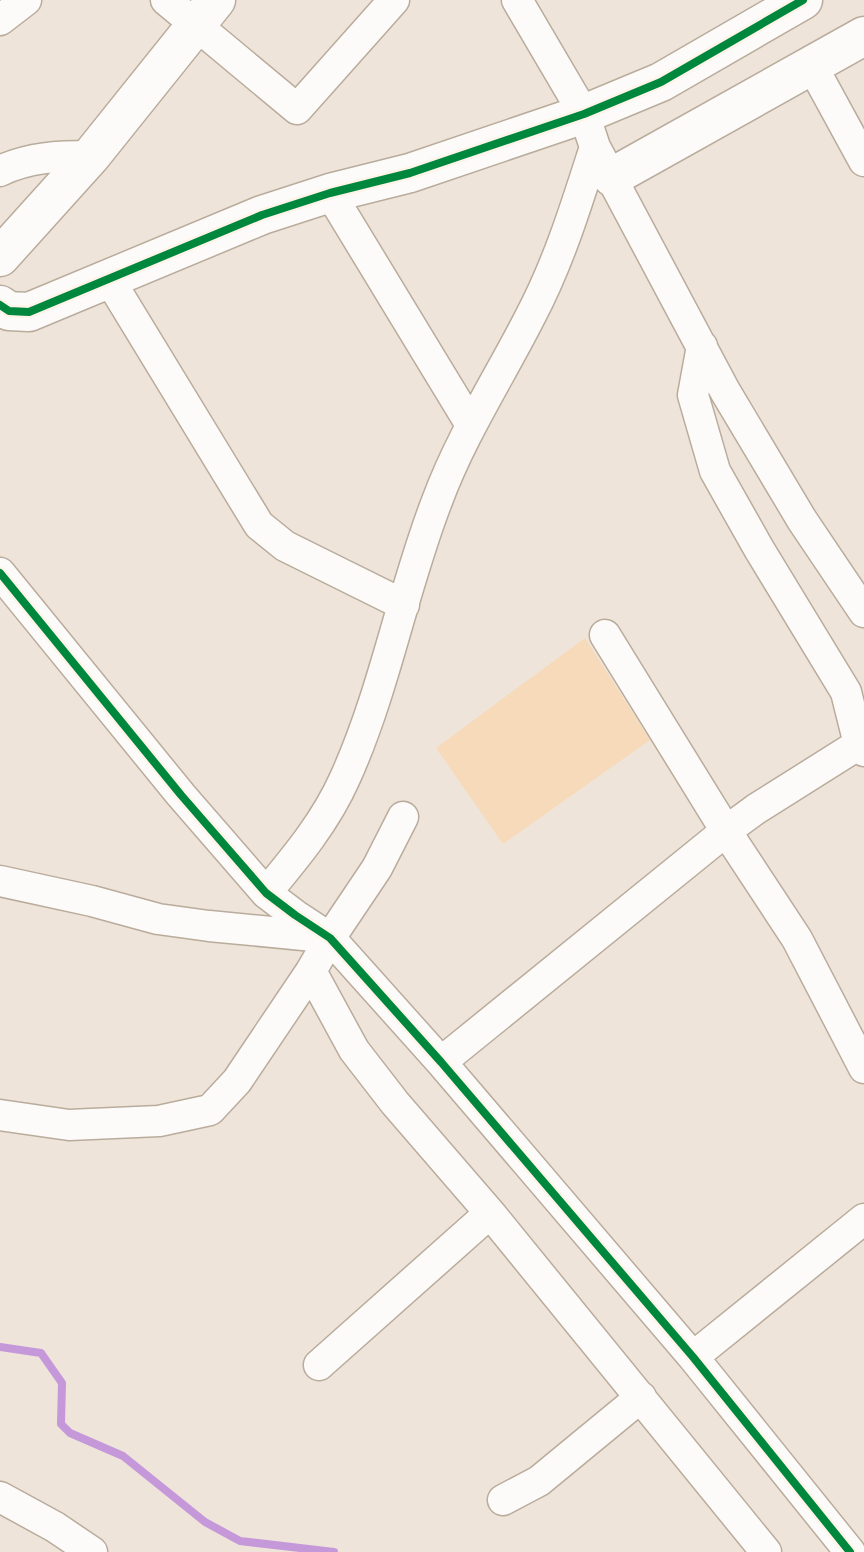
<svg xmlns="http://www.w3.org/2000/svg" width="864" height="1552" font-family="Lato,sans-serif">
  <rect width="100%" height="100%" fill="#efe4d9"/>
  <path fill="#f6daba" d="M585,638L650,740L503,844L436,748Z"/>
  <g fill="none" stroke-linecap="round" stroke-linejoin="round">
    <path stroke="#c598da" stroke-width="8" d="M0,1347L41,1353L62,1383L61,1424L70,1433L123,1456L205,1522L240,1541L334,1552"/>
    <defs>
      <path id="minor" d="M166,0L297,109L394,0
        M517,0L584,114L595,147L725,391L802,520L864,612
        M0,20L26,0
        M811,64L864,161
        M0,171C29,157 59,156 91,156
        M330,193L471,425
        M109,279L259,525L285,546L404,605
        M702,346L693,395L715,471L759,549L846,692L859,744L864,751
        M0,573L181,795L266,893L295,915L330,938L441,1062L693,1357L850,1552
        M605,635L726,831L797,939L864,1068
        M0,881L92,901L158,919L209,926L324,937
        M266,893C296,857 326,821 345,778C385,690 402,591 437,501C461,436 499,378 530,317C559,262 576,206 595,147
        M311,971L354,1050L395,1103L490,1213L766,1552
        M441,1062L726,831L756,809L864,741
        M0,1115L69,1125L159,1121L210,1110L237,1081L311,971L330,938L377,868L403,817
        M693,1357L864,1219
        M319,1365L490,1213
        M0,1497L55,1527L92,1552
        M503,1500L539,1481L641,1397"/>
      <path id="tertiary" d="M612,177L864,36
        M0,257L91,156L216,0
        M0,305L9,311L29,312L262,215L330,193L410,173L584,114L661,82L803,0"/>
    </defs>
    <use href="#minor" stroke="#b9ac9c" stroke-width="33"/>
    <use href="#tertiary" stroke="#b9ac9c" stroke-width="41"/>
    <use href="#minor" stroke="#fdfbf9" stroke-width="30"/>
    <use href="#tertiary" stroke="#fdfbf9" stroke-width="38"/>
    <defs>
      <path id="cycleway" d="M0,305L9,311L29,312L262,215L330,193L410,173L584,114L661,82L803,0
        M0,573L181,795L266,893L295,915L330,938L441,1062L693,1357L850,1552"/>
    </defs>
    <use href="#cycleway" stroke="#fef4e9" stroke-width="13"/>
    <use href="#cycleway" stroke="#00873e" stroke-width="8"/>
  </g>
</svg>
